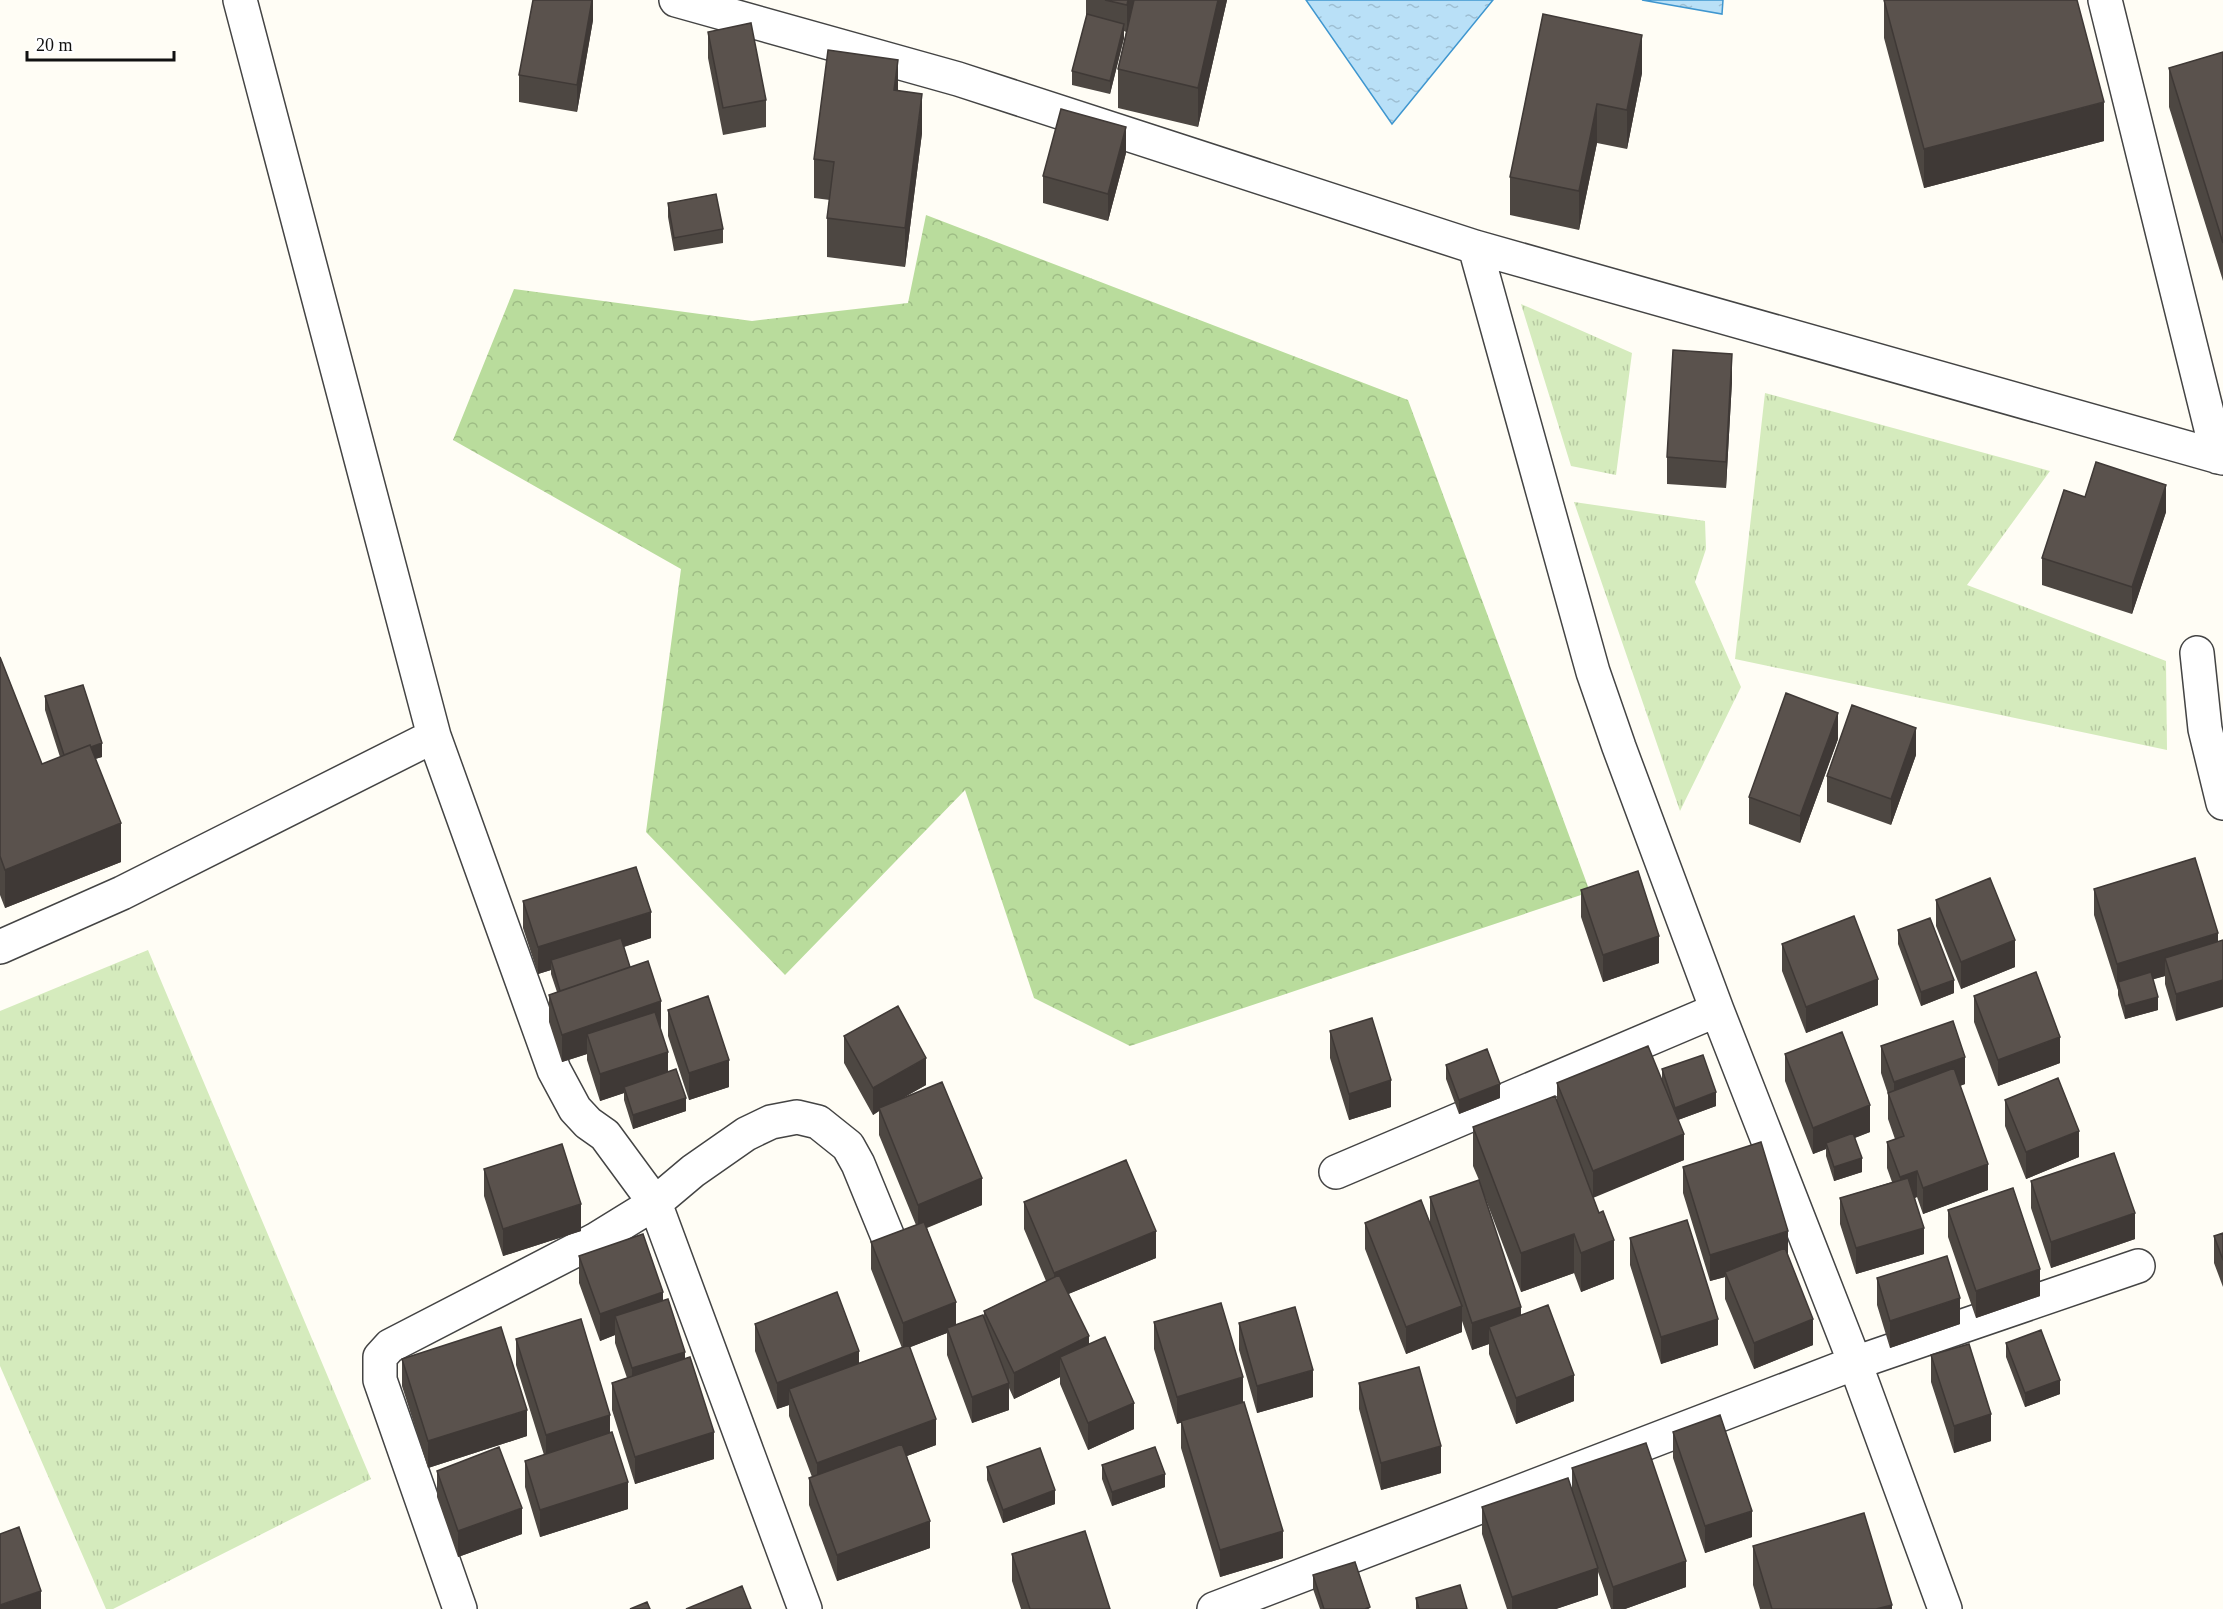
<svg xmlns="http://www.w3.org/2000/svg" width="2223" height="1609" font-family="Georgia,serif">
  <defs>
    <pattern id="grass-tufts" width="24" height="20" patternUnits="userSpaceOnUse" patternTransform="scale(1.5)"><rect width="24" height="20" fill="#d5ebbd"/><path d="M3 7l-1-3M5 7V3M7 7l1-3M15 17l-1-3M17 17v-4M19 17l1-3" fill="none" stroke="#b6c8a1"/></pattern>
    <pattern id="forest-crowns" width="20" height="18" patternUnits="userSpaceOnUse" patternTransform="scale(1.5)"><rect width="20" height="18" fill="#b9dc9c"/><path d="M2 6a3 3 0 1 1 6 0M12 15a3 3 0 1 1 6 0" fill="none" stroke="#9ebc85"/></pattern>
    <pattern id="water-ripples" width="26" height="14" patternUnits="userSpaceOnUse" patternTransform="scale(1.5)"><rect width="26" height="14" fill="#b9e0f7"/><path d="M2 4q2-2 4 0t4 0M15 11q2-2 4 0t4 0" fill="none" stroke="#9ebfd3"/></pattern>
  </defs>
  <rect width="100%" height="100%" fill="#fffdf5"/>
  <path fill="url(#grass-tufts)" d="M1521,304L1632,353L1616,475L1571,466Z
    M1765,393L2050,471L1967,585L2166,661L2167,750L1735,659Z
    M1574,502L1705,521L1706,549L1695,582L1741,687L1680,811Z
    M148,950L371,1479L113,1609H106L0,1366V1011Z"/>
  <path fill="url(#forest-crowns)" d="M926,215L1408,400L1590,892L1130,1046L1034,998L965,790L785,975L646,832L681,569L453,440L514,289L752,321L908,303Z"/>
  <path fill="url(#water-ripples)" stroke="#3f96cf" stroke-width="1.5" d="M1306,0H1493L1392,124Z
    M1642,0H1723L1722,14Z"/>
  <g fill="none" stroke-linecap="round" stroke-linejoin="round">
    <defs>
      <path id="minor" d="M240,0L434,736L554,1070L575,1109L588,1123L605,1135L655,1203L805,1609
        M676,0L958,79L1475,247L2223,458
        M2105,0L2218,457
        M1475,247L1593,672L1619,747L1717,1010L1855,1363L1945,1609
        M2197,653L2205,729L2223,803
        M0,947L122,893L434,736
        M1336,1172L1717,1010
        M460,1609L380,1380V1357L390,1346L595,1240L655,1203L693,1171L746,1134L771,1122L797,1117L818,1122L848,1146L858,1164L890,1242
        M1214,1609L1855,1363L2138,1266"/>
    </defs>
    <use href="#minor" stroke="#444" stroke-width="36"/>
    <use href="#minor" stroke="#fff" stroke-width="33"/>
  </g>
  <path fill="#4d4742" d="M593,0V20L577,112L519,102V75Z
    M1086,0H1227L1198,127L1118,108V69L1126,32L1124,31V38L1110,94L1072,85V71L1086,18Z
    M1884,0L2104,141L1924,188L1884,38Z
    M1543,14L1642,73L1627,149L1597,143L1579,230L1510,215V177Z
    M708,32L766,100V127L723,135L708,58Z
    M2223,52V281L2169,107V68Z
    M898,91L922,133L905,267L827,257V218L830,200L814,198V159Z
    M1126,153L1108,221L1043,203V176Z
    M668,203L723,229V243L674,251L668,217Z
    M1732,381L1726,488L1667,484V457Z
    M2085,497L2166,512L2132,614L2042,585V558Z
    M0,657L42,764L60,757L45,710V696L102,757L95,759L121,862L5,908L0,895Z
    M1838,739L1800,843L1749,824V797Z
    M1916,755L1891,825L1827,802V776Z
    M2195,858L2176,1021L2165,984V976L2153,979L2158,1010L2125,1019L2118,995V990L2094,915V889Z
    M1581,890L1659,963L1603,982L1581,917Z
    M1936,900L2015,967L1961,989L1936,926Z
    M523,901L651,938L624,947L630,967L661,1028H660L668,1072L686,1111L633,1129L624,1100V1093L600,1101L587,1060V1054L562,1062L549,1022V995L557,992L551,974V970L538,974L523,928Z
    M1898,930L1954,993L1921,1006L1898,944Z
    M1782,944L1878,1005L1806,1033L1782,971Z
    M1974,996L2060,1063L1998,1086L1974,1022Z
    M668,1010L729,1087L689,1100L668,1036Z
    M1330,1031L1391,1107L1349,1120L1330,1058Z
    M844,1036L926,1085L899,1100L982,1205L927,1228L956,1325L984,1316V1311L1046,1281L1024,1229V1202L1156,1258L1068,1294L1089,1344L1134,1429L1088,1450L1060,1384V1377L1014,1399L1009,1388V1410L972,1423L947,1355V1333L910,1347L936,1445L907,1456L930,1548L837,1581L809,1505V1478L812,1477L789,1416V1405L777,1409L755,1351V1324L859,1363L902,1348L871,1269V1242L916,1225L879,1135V1111L873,1115L844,1063Z
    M1881,1046L1965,1084L1960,1086L1988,1190L1923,1214L1917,1197L1915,1198L1924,1254L1856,1274L1840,1224V1198L1892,1182L1887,1168V1142L1895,1139L1888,1119V1094L1881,1073Z
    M1785,1054L1870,1132L1855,1138L1862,1172L1834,1181L1826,1156V1149L1813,1154L1785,1081Z
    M1446,1065L1500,1098L1459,1114L1446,1079Z
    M1662,1069L1716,1106L1678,1120L1684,1160L1593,1197L1614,1279L1581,1292L1574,1273L1521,1292L1481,1187L1521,1315L1574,1401L1516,1424L1489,1354V1344L1472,1350L1462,1321V1332L1406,1354L1365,1249V1223L1430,1222V1197L1479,1180L1473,1166V1127L1557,1100V1083L1662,1079Z
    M2005,1100L2079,1157L2026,1179L2005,1126Z
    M1683,1167L1788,1256L1813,1345L1754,1369L1725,1299V1277L1710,1281L1683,1193Z
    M484,1169L581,1231L503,1256L484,1196Z
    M2031,1181L2135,1239L2051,1268L2031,1208Z
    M1948,1210L2040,1296L1976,1318L1948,1237Z
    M2223,1233V1287L2214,1263V1236Z
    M1630,1238L1718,1345L1661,1364L1630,1265Z
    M579,1256L663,1301L685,1359L714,1459L635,1484L612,1410V1383L627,1378L615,1343V1335L600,1341L579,1283Z
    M1877,1278L1960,1324L1890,1348L1877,1305Z
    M1154,1322L1243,1403L1283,1558L1220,1577L1181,1448V1422L1177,1424L1154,1349Z
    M1239,1323L1313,1397L1257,1413L1239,1350Z
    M516,1339L610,1433L628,1509L540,1537L525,1487V1461L544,1455L516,1365Z
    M2006,1343L2060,1394L2025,1407L2006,1357Z
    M1931,1355L1991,1441L1954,1453L1931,1382Z
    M402,1359L527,1436L428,1468L402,1386Z
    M1359,1383L1441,1473L1381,1490L1359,1409Z
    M1673,1432L1752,1537L1705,1553L1673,1458Z
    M1102,1465L1165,1487L1112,1506L1102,1479Z
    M987,1467L1055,1504L1003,1523L987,1480Z
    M1572,1468L1686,1587L1625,1609H1611L1598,1572V1595L1556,1609H1507L1482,1534V1507L1572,1492Z
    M437,1471L522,1534L458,1557L437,1497Z
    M1753,1546L1892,1609H1760L1753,1585Z
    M1012,1554L1110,1609H1021L1012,1581Z
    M1313,1575L1370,1609H1320L1313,1589Z
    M1416,1598L1467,1609H1416Z"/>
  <path fill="#3f3936" d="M592,0H593V20L577,112V85Z
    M1128,0H1134L1127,32V5Z
    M1218,0H1227L1198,127V88Z
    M1124,24V38L1110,94V81Z
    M1642,35V73L1627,149V110Z
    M898,60V98L894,90Z
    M922,94V133L905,267V228Z
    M2104,102V141L1924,188V149Z
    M1597,104V143L1579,230V191Z
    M1126,127V153L1108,221V194Z
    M1732,354V381L1726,488V462Z
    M2166,485V512L2132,614V587Z
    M1838,713V739L1800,843V816Z
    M1916,728V755L1891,825V799Z
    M102,743V757L64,768V755Z
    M121,823V862L5,908V870Z
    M651,912V938L554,969L551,960V970L538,974V947Z
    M2218,933V960L2165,958V976L2120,989L2118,982L2117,990V964Z
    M1659,936V963L1603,982V955Z
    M2015,940V967L1961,989V962Z
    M1878,979V1005L1806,1033V1007Z
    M1954,980V993L1921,1006V992Z
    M2223,980V1007L2176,1021V994Z
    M2158,997V1010L2125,1019V1006Z
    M661,1001V1028L593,1052L587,1034V1054L562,1062V1035Z
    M2060,1037V1063L1998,1086V1060Z
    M668,1052V1079L624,1087V1093L600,1101V1074Z
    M1965,1057V1084L1894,1109V1082Z
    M926,1058V1085L880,1111L879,1108V1111L873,1115V1088Z
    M729,1060V1087L689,1100V1073Z
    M1391,1080V1107L1349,1120V1094Z
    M1500,1084V1098L1459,1114V1100Z
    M1716,1092V1106L1675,1121V1108Z
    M686,1098V1111L633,1129V1115Z
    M1870,1105V1132L1827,1148L1826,1143V1149L1813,1154V1128Z
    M2079,1131V1157L2026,1179V1152Z
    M1684,1134V1160L1593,1198V1171Z
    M1862,1158V1172L1834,1181V1167Z
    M1988,1164V1190L1923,1214V1188Z
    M1917,1171V1197L1900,1203V1177Z
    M982,1178V1205L918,1231V1205Z
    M581,1204V1231L503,1256V1229Z
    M2135,1213V1239L2051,1268V1242Z
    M1924,1228V1254L1856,1274V1248Z
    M1156,1231V1258L1054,1300V1273Z
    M1788,1231V1257L1725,1272V1277L1710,1281V1255Z
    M1574,1234V1273L1521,1292V1253Z
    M1614,1240V1279L1581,1292V1253Z
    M2040,1269V1296L1976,1318V1291Z
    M663,1292V1319L615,1316V1335L600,1341V1314Z
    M1960,1298V1324L1890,1348V1321Z
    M956,1302V1329L947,1328V1333L903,1350V1323Z
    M1462,1306V1332L1406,1354V1327Z
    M1521,1307V1334L1489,1327V1344L1472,1350V1323Z
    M1718,1319V1345L1661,1364V1337Z
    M1813,1319V1345L1754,1369V1343Z
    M1089,1336V1363L1060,1357V1377L1014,1399V1373Z
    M859,1351V1378L789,1389V1405L777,1409V1383Z
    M685,1352V1379L632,1395V1368Z
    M1313,1370V1397L1257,1413V1386Z
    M1574,1375V1401L1516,1424V1398Z
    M1243,1377V1404L1177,1424V1397Z
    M2060,1380V1394L2025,1407V1393Z
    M1009,1383V1410L972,1423V1397Z
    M1134,1403V1429L1088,1450V1423Z
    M527,1410V1436L428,1468V1441Z
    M1991,1414V1441L1954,1453V1426Z
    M610,1415V1442L546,1461V1435Z
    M936,1419V1445L817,1490V1463Z
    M714,1432V1459L635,1484V1457Z
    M1441,1446V1473L1381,1490V1463Z
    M1165,1474V1487L1112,1506V1492Z
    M628,1482V1509L540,1537V1510Z
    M1055,1490V1504L1003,1523V1510Z
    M522,1508V1534L458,1557V1531Z
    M1752,1511V1537L1705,1553V1526Z
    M930,1521V1548L837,1581V1555Z
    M1283,1531V1558L1220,1577V1550Z
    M1686,1561V1587L1625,1609H1613V1587Z
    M1598,1568V1595L1556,1609H1512V1597Z
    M41,1591V1609H0V1605Z
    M1892,1605V1609H1876Z"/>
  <path fill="#5a524d" stroke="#3f3936" stroke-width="1.5" d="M533,0H592L577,85L519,75Z
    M1105,0H1128L1127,5Z
    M1134,0H1218L1198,88L1118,69Z
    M1884,0H2077L2104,102L1924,149Z
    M1087,14L1124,24L1110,81L1072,71Z
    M1543,14L1642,35L1627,110L1597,104L1579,191L1510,177Z
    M751,23L766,100L723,108L708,32Z
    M828,50L898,60L894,90L922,94L905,228L827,218L834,162L814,159Z
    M2223,52V243L2169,68Z
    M1061,109L1126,127L1108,194L1043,176Z
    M716,194L723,229L674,238L668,203Z
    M1673,350L1732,354L1726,462L1667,457Z
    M2096,462L2166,485L2132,587L2042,558L2064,490L2085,497Z
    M0,657L42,764L90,745L121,823L5,870L0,856Z
    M83,685L102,743L91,747L90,745L64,755L45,696Z
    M1786,693L1838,713L1800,816L1749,797Z
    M1852,705L1916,728L1891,799L1827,776Z
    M2195,858L2218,933L2117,964L2094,889Z
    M636,867L651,912L538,947L523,901Z
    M1638,871L1659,936L1603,955L1581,890Z
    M1990,878L2015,940L1961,962L1936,900Z
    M1854,916L1878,979L1806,1007L1782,944Z
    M1930,918L1954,980L1921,992L1898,930Z
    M621,938L630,967L560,991L551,960Z
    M2223,940V980L2176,994L2165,958Z
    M648,961L661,1001L562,1035L549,995Z
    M2036,972L2060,1037L1998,1060L1974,996Z
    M2151,972L2158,997L2125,1006L2118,982Z
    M708,996L729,1060L689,1073L668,1010Z
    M898,1006L926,1058L873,1088L844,1036Z
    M655,1012L668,1052L600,1074L587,1034Z
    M1372,1018L1391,1080L1349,1094L1330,1031Z
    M1953,1021L1965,1057L1894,1082L1881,1046Z
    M1842,1032L1870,1105L1813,1128L1785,1054Z
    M1648,1046L1684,1134L1593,1171L1557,1083Z
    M1487,1049L1500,1084L1459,1100L1446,1065Z
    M1703,1055L1716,1092L1675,1108L1662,1069Z
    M1954,1068L1988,1164L1923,1188L1917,1171L1900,1177L1887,1142L1904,1136L1888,1093Z
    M676,1069L686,1098L633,1115L624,1087Z
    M2058,1078L2079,1131L2026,1152L2005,1100Z
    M942,1082L982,1178L918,1205L879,1108Z
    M1555,1096L1599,1213L1603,1211L1614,1240L1581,1253L1574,1234L1521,1253L1473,1127Z
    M1853,1133L1862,1158L1834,1167L1826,1143Z
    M1761,1142L1788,1231L1710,1255L1683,1167Z
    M562,1144L581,1204L503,1229L484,1169Z
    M2114,1153L2135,1213L2051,1242L2031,1181Z
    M1126,1160L1156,1231L1054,1273L1024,1202Z
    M1908,1178L1924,1228L1856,1248L1840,1198Z
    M1479,1180L1521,1307L1472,1323L1430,1197Z
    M2013,1188L2040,1269L1976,1291L1948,1210Z
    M1421,1200L1462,1306L1406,1327L1365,1223Z
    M1687,1220L1718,1319L1661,1337L1630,1238Z
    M924,1222L956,1302L903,1323L871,1242Z
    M2223,1233V1260L2214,1236Z
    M643,1234L663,1292L600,1314L579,1256Z
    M1785,1248L1813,1319L1754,1343L1725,1272Z
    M1947,1256L1960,1298L1890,1321L1877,1278Z
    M1059,1275L1089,1336L1014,1373L984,1311Z
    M837,1292L859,1351L777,1383L755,1324Z
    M668,1299L685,1352L632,1368L615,1316Z
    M1221,1303L1243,1377L1177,1397L1154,1322Z
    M1548,1305L1574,1375L1516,1398L1489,1327Z
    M1295,1307L1313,1370L1257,1386L1239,1323Z
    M983,1315L1009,1383L972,1397L947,1328Z
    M581,1319L610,1415L546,1435L516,1339Z
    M501,1327L527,1410L428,1441L402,1359Z
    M2041,1330L2060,1380L2025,1393L2006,1343Z
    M1105,1337L1134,1403L1088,1423L1060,1357Z
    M1969,1344L1991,1414L1954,1426L1931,1355Z
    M909,1345L936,1419L817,1463L789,1389Z
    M690,1357L714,1432L635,1457L612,1383Z
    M1419,1367L1441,1446L1381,1463L1359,1383Z
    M1244,1402L1283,1531L1220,1550L1181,1421Z
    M1720,1415L1752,1511L1705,1526L1673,1432Z
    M612,1432L628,1482L540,1510L525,1461Z
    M1646,1443L1686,1561L1613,1587L1572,1468Z
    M902,1444L930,1521L837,1555L809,1478Z
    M499,1447L522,1508L458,1531L437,1471Z
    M1155,1447L1165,1474L1112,1492L1102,1465Z
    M1040,1448L1055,1490L1003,1510L987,1467Z
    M1568,1478L1598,1568L1512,1597L1482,1507Z
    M1864,1513L1892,1605L1876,1609H1772L1753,1546Z
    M19,1527L41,1591L0,1605V1534Z
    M1085,1531L1110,1609H1030L1012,1554Z
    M1355,1562L1370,1607L1365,1609H1324L1313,1575Z
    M1460,1585L1467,1609H1419L1416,1598Z
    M742,1586L751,1609H686Z
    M647,1602L650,1609H630Z"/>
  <path d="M27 51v9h147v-9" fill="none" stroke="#111111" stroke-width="3"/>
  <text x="36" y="51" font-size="18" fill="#111111" stroke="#ffffff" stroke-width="4.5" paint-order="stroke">20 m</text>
</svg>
